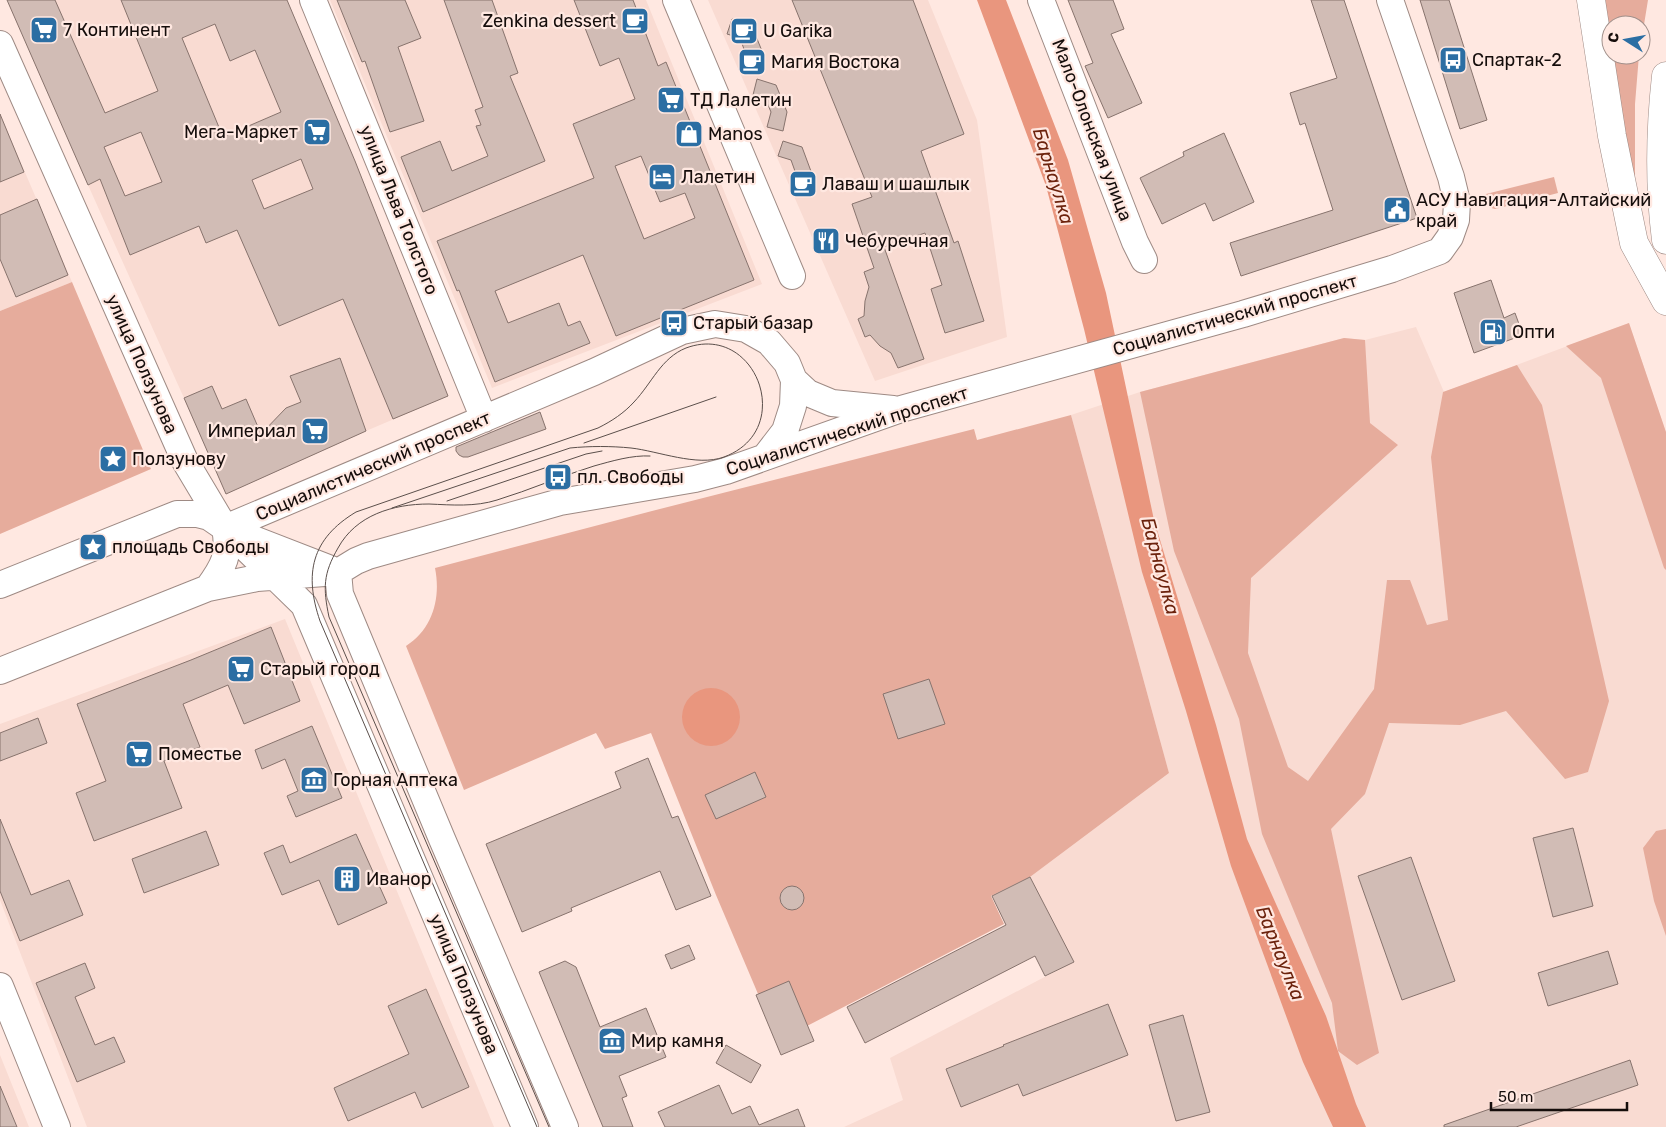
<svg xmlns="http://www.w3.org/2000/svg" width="1666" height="1127" font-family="Rubik,sans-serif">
  <rect width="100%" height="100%" fill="#ffe8e1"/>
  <path fill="#f9dbd2" d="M7,0H287L355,161L448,396L366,431L226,494L184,398L88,185Z
    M330,0H646L762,284L492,388Z
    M708,0H928L977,120L1007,337L875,381Z
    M0,114L72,282L0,311Z
    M1629,323L1666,433V1127H844L903,1100L890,1058L1073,962L1030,877L1169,773L1071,415L1140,392L1344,338L1365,340L1416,327L1444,392Z
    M285,619L494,1127H87L0,900V724Z
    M0,1055L29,1127H0Z"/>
  <path fill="#e6ac9c" d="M1602,0H1648L1641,43V25H1611V55H1639L1635,104V185L1630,184Z
    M1554,177L1558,193L1495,209C1487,207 1484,203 1482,195Z
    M72,282L151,469L0,534V311Z
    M1629,323L1666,432V570L1664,568L1601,378L1566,346Z
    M1344,338L1365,340L1370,423L1398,445L1251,578L1248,653L1288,767L1308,781L1374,689L1387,580H1410L1427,625L1448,620L1431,457L1443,392L1517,365L1542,405L1609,701L1588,772L1565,779L1506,711L1460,725L1389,723L1365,794L1331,829L1379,1053L1357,1065L1338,1051L1332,1003L1262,834L1239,719L1174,551L1140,392Z
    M1071,415L1169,773L1030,877L991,896L1004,924L778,1041L716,895L651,733L605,749L596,733L464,790L406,646C433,629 441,598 435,568L652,511L974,429L977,440Z
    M1666,829V936L1654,901L1643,848L1656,831Z"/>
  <path fill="#e9967e" d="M977,0H1006L1068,160L1106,293L1154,520L1216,725L1247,839L1326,1016L1356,1104L1366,1127H1333L1303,1062L1231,866L1186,711L1142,572L1084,329L1046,186Z
    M682 717a29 29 0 1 1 58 0a29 29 0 1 1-58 0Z"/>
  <path fill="#d1bcb5" stroke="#87736d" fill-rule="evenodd" d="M7,0H55L105,113L158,91L121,0H287L355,161L448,396L393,419L343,299L279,326L237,230L206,243L199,226L130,255L100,179L88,185ZM215,24L230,61L255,50L281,112L223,137L182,38ZM141,132L162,182L125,196L104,147ZM301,159L313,189L264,209L252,180Z
    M337,0H405L421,38L398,47L424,121L390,132L365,61L362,62Z
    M444,0H492L518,73L510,76L545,161L423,212L401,157L440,141L452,171L488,156L476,126L481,125L475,110L483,107Z
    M574,0H633L658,66L666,62L754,280L616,336L583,255L495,291L508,323L559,303L568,326L580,321L590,343L495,382L459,290L457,291L437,241L594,178L573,124L635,99L619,58L600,66ZM641,156L660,202L685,193L695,218L644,239L615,166Z
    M792,0H913L964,134L921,151L954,243L958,241L984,321L945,333L931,289L942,285L925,233L884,247L924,359L898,368L891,353L880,346L870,335L865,337L858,319L864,316L865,301L869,287L864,272L874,268L852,204L872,197Z
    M1068,0H1113L1124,29L1111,34L1142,103L1108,118L1085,66L1093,63Z
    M1311,0H1344L1417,218L1241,276L1230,243L1333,210L1305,123L1300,125L1290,93L1337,78Z
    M1420,0H1449L1487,120L1460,129Z
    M732,19L751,24L762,51L757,70L742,67L745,52L740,38L727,34Z
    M757,79L776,85L787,112L783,131L767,127L771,112L765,98L753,95Z
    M0,114L24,172L0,182Z
    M1224,133L1254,202L1213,221L1205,203L1162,224L1140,178L1184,156L1183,152Z
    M783,141L802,147L812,174L808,193L792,189L796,174L791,160L778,156Z
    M37,199L68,275L16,297L0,259V215Z
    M1491,280L1504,318L1515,313L1523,335L1474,353L1454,293Z
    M340,358L366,431L226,494L184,398L212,386L222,409L246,399L261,434L286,408L301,402L290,376Z
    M540,412L546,429L468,457H463L459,455L456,451V447Z
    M271,627L300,701L244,724L228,685L183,704L200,747L164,761L182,808L94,841L76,793L106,781L77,704L191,660Z
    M929,679L945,724L898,739L883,694Z
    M38,718L47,743L0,761V733Z
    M312,726L342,798L296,817L287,796L298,791L285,759L262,769L255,750Z
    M648,758L672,818L678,816L711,896L676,910L660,871L571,908L572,911L522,932L486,844L621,788L615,772Z
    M755,772L766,797L716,819L705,795Z
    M0,819L31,895L69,880L83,915L20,941L0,891Z
    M1573,828L1593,906L1553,917L1533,838Z
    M206,831L219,865L144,893L132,859Z
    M356,834L387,903L338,925L319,880L282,895L264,853L283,845L290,863Z
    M1411,857L1455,981L1402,1000L1358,876Z
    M1030,877L1074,962L1045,976L1035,956L865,1043L847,1007L1006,925L992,896Z
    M780 898a12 12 0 1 1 24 0a12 12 0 1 1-24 0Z
    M689,945L695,959L671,969L665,955Z
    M1608,951L1618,984L1548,1006L1538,973Z
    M565,961L576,967L600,1027L646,1008L666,1057L619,1076L627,1096L622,1098L633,1127H603L539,972Z
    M85,963L95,988L75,997L95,1045L114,1037L125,1062L77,1082L36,983Z
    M789,981L814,1041L781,1055L756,995Z
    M426,989L469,1087L422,1108L415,1092L348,1121L334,1088L409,1054L388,1006Z
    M1108,1004L1128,1055L1023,1096L1018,1084L961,1107L946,1069L1004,1046L1003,1045Z
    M1183,1015L1210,1112L1176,1121L1149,1025Z
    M726,1045L761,1065L751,1083L716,1063Z
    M1630,1060L1638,1085L1516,1127H1444V1125Z
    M719,1085L732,1114L750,1106L759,1125L798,1109L805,1127H665L658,1112Z
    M0,1086L17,1127H0Z"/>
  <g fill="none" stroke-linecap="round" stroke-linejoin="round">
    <defs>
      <path id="minor" d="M313,0L484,419
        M676,0L792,276
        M1041,0L1135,242L1144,260
        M0,44L185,461L225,528L304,605L525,1127
        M794,380L808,393L832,403L893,409
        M225,528L594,372L682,331L715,324L746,329L769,342L787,363L794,380L793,406L785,431L765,457
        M338,572L340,594L442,839L565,1127
        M0,585L177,514H197L209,517L225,528L331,569
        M208,588C224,566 230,555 225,528
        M0,671L208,588L257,578L338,572L356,561L368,556L560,502L695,479L726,471L901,409L1243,314L1392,269L1440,251L1450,237L1456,220L1457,202L1451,177L1390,0
        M0,986L57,1127"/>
      <path id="major" d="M1591,0L1612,136L1634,243L1666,301"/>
      <path id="highway" d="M1666,76C1660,130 1659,185 1666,240"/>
    </defs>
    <use href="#minor" stroke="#9e8a84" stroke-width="28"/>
    <use href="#major" stroke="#9e8a84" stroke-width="29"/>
    <use href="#highway" stroke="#9e8a84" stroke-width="29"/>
    <use href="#minor" stroke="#fff" stroke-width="26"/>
    <use href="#major" stroke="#fff" stroke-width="28"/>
    <use href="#highway" stroke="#fff" stroke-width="28"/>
    <path stroke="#5b4f4b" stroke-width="1" d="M584,443L716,397
      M447,501L586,454L602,451
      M392,508L570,448C590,446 611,446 631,448C658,451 697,467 724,457C797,430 756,322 686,348C661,358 652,383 634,402C624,413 612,421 598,428L356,512C311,539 304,574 320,621L537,1127
      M549,1127L329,617C323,588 323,574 338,548C356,515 393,504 429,504C452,505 475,507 497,500C530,490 561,476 594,466C612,461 632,455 650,456"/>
  </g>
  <defs>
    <symbol id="cafe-square" viewBox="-11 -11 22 22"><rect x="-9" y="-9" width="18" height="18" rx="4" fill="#2b6ea3" stroke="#ffe8e1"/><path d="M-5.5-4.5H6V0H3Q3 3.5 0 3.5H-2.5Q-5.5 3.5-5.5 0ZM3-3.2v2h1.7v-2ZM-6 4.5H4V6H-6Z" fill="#fff"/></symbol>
    <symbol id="supermarket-square" viewBox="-11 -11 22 22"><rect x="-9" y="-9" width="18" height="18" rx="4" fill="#2b6ea3" stroke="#ffe8e1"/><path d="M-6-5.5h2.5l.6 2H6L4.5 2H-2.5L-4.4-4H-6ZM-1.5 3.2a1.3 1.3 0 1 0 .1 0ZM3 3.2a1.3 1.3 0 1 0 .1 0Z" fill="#fff"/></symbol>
    <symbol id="bus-square" viewBox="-11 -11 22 22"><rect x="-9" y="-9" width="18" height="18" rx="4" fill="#2b6ea3" stroke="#ffe8e1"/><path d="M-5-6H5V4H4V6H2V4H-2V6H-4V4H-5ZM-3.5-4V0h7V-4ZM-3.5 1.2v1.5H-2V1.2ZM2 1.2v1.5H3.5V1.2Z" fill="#fff"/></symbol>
    <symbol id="shop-square" viewBox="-11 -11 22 22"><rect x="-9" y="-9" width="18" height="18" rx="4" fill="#2b6ea3" stroke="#ffe8e1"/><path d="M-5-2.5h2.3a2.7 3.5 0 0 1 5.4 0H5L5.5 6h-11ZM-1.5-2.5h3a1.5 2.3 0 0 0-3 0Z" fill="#fff"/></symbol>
    <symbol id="hotel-square" viewBox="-11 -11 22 22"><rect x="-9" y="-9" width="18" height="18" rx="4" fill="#2b6ea3" stroke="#ffe8e1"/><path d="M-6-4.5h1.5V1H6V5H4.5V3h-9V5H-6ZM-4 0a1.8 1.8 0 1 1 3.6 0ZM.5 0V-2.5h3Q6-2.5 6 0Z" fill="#fff"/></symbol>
    <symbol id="civic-square" viewBox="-11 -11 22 22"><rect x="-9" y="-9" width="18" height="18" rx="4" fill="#2b6ea3" stroke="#ffe8e1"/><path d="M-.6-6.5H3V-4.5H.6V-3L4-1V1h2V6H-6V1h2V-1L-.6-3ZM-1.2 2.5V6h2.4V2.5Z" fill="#fff"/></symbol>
    <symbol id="restaurant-square" viewBox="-11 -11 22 22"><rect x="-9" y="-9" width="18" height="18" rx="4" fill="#2b6ea3" stroke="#ffe8e1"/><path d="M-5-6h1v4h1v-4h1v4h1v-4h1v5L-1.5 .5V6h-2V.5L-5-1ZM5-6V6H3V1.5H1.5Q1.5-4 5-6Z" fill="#fff"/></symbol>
    <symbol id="fuel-square" viewBox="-11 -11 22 22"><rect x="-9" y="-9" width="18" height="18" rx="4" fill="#2b6ea3" stroke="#ffe8e1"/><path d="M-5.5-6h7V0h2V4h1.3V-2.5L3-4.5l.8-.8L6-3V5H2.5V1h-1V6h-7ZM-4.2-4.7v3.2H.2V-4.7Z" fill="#fff"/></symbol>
    <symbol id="sight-square" viewBox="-11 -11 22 22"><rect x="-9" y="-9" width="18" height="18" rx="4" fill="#2b6ea3" stroke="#ffe8e1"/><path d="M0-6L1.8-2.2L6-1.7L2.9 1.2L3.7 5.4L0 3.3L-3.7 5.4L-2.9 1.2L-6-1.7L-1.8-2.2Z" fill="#fff"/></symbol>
    <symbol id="museum-square" viewBox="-11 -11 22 22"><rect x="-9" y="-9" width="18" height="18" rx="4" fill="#2b6ea3" stroke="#ffe8e1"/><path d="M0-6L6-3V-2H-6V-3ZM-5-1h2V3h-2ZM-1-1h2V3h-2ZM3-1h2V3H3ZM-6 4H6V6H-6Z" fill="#fff"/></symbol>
    <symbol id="building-square" viewBox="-11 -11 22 22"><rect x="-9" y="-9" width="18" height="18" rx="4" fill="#2b6ea3" stroke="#ffe8e1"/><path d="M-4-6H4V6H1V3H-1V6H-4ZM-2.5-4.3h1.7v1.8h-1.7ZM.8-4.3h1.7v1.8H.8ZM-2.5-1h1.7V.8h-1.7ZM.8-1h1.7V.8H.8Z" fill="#fff"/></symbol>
  </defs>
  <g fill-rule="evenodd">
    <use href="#cafe-square" x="619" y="5" width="32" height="32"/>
    <use href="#supermarket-square" x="28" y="14" width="32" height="32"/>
    <use href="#cafe-square" x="728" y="15" width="32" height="32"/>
    <use href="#bus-square" x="1437" y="44" width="32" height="32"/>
    <use href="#cafe-square" x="736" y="46" width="32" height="32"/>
    <use href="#supermarket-square" x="655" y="84" width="32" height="32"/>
    <use href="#supermarket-square" x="301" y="116" width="32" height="32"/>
    <use href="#shop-square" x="673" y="118" width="32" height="32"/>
    <use href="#hotel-square" x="646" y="161" width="32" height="32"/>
    <use href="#cafe-square" x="787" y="168" width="32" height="32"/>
    <use href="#civic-square" x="1381" y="194" width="32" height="32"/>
    <use href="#restaurant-square" x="810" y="225" width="32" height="32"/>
    <use href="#bus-square" x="658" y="307" width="32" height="32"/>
    <use href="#fuel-square" x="1477" y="316" width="32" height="32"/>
    <use href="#supermarket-square" x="299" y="415" width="32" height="32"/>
    <use href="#sight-square" x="97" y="443" width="32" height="32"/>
    <use href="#bus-square" x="542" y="461" width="32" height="32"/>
    <use href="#sight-square" x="77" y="531" width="32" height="32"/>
    <use href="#supermarket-square" x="225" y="653" width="32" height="32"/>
    <use href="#supermarket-square" x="123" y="738" width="32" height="32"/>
    <use href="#museum-square" x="298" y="764" width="32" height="32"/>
    <use href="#building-square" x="331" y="863" width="32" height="32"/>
    <use href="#museum-square" x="596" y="1025" width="32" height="32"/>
  </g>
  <g text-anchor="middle" stroke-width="4.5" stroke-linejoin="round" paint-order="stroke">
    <g font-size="18" fill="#150d0b" stroke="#ffe8e1" text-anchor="start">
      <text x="616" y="27" text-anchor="end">Zenkina dessert</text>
      <text x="63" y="36">7 Континент</text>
      <text x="763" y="37">U Garika</text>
      <text x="1472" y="66">Спартак-2</text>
      <text x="771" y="68">Магия Востока</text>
      <text x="690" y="106">ТД Лалетин</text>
      <text x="298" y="138" text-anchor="end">Мега-Маркет</text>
      <text x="708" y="140">Manos</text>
      <text x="681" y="183">Лалетин</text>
      <text x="822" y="190">Лаваш и шашлык</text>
      <text x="1416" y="206">АСУ Навигация-Алтайский<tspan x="1416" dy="21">край</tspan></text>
      <text x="845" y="247">Чебуречная</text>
      <text x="693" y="329">Старый базар</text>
      <text x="1512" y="338">Опти</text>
      <text x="296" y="437" text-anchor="end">Империал</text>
      <text x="132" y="465">Ползунову</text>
      <text x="577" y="483">пл. Свободы</text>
      <text x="112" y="553">площадь Свободы</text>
      <text x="260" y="675">Старый город</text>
      <text x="158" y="760">Поместье</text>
      <text x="333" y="786">Горная Аптека</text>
      <text x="366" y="885">Иванор</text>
      <text x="631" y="1047">Мир камня</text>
    </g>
    <g font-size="18" fill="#150d0b" stroke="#ffe8e1">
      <text transform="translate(1092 130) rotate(69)" y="6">Мало-Олонская улица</text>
      <text transform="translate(399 210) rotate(68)" y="6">улица Льва Толстого</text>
      <text transform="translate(1235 315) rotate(-16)" y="6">Социалистический проспект</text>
      <text transform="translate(142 364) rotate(66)" y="6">улица Ползунова</text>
      <text transform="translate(847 431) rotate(-18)" y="6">Социалистический проспект</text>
      <text transform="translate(373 466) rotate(-23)" y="6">Социалистический проспект</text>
      <text transform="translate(464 984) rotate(67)" y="6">улица Ползунова</text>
    </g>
    <g font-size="19" font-style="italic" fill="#6d230d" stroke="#ffe8e1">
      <text transform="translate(1054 176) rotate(73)" y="7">Барнаулка</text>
      <text transform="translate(1161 566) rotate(75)" y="7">Барнаулка</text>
      <text transform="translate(1281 953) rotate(68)" y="7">Барнаулка</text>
    </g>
  </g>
  <g transform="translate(1626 40) rotate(281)"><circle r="24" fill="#ffe8e1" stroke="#a1908b"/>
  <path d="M0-4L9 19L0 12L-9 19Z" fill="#2b6ea3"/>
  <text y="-8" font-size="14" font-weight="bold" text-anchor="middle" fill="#150d0b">С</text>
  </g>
  <path d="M1491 1102v8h136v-8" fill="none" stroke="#150d0b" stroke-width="2.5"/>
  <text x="1498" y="1102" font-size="15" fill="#150d0b" stroke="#ffe8e1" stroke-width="4" paint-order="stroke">50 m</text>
</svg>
